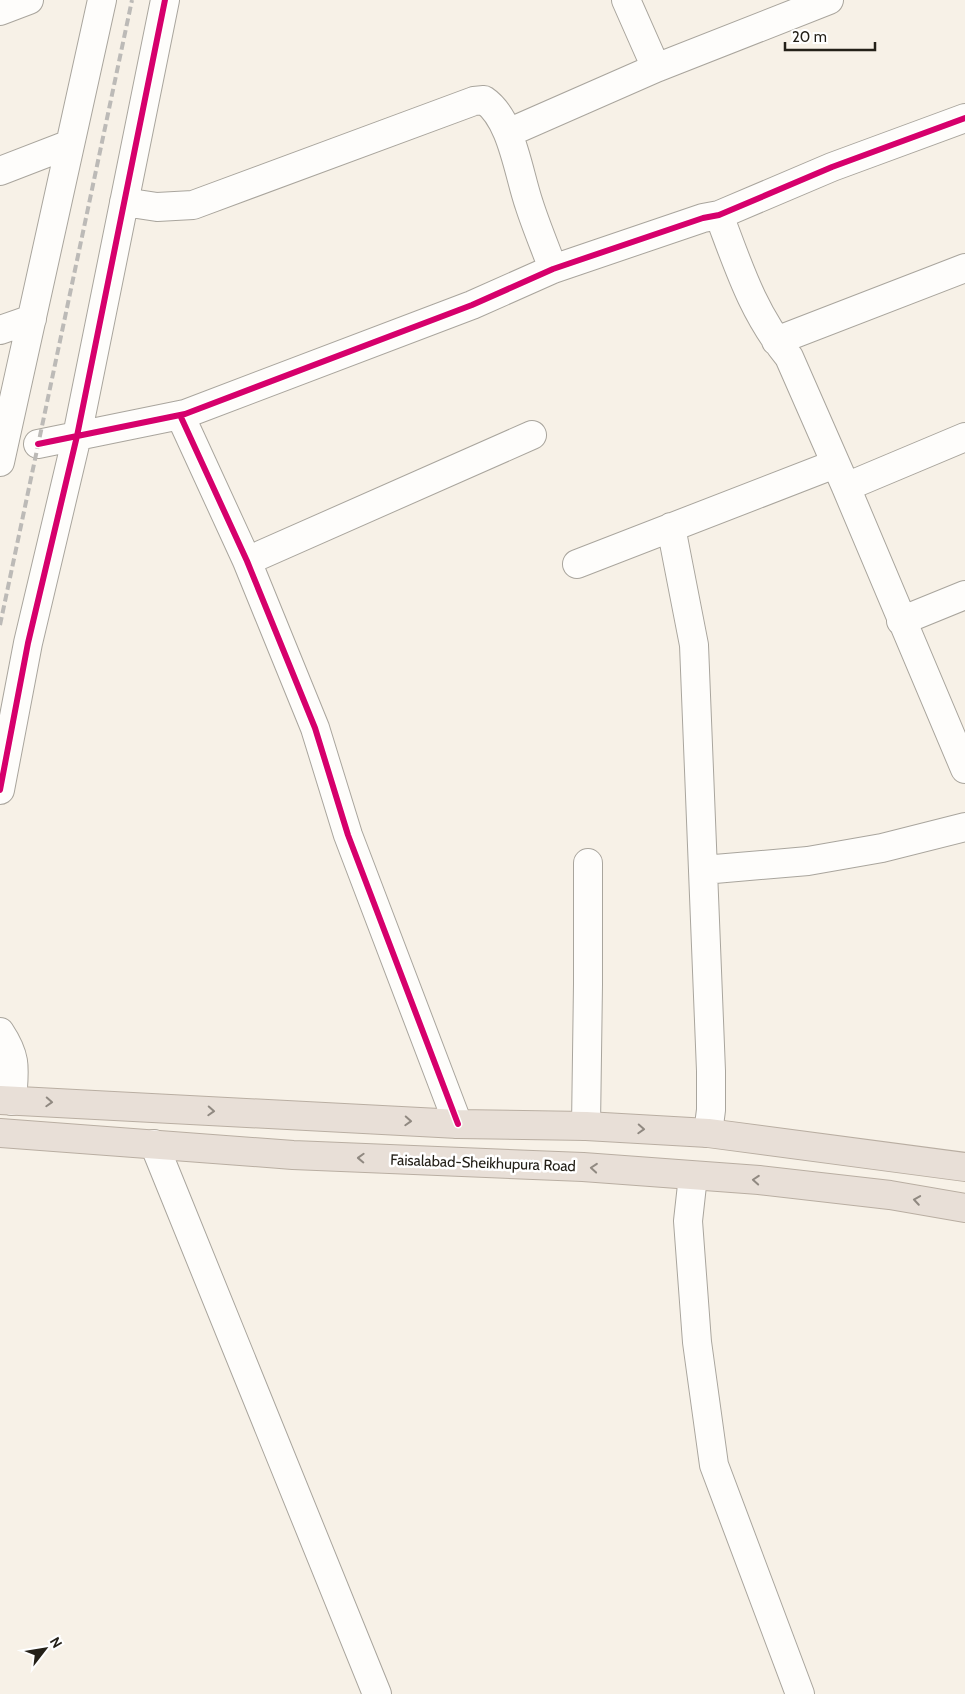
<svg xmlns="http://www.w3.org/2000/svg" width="965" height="1694" font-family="Cabin,sans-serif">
  <rect width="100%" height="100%" fill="#f7f1e7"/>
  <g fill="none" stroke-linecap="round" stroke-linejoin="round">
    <defs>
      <path id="minor" d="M626,0L656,68
        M0,11L29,0
        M508,133L656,68L829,0
        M0,171L70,144
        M124,202L157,207L193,205L474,101L484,100C512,119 518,172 529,204C536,226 545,247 553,269
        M719,215C739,268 753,313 789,357L846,487L965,769
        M0,330L32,319
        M776,341L965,268
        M180,415L247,561L315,728L348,835L458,1124
        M38,444L185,414L472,305L553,269L703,218L719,215L832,167L965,118
        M0,462L102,0
        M846,487L965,437
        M671,527L694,645L711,1071V1110L708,1133
        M247,561L532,435
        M577,564L835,464
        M901,621L965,595
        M0,790L28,643L77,436L165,0
        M703,870L808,861L882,848L965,827
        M0,1032C18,1059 14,1070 12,1101
        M586,1126L588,984V863
        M154,1144L377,1694
        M693,1176L688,1221L697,1342L714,1465L800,1694"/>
      <path id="highway" d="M0,1100L458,1124L586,1126L708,1133L965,1167
        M0,1133L293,1155L583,1167L759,1180L890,1195L965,1208"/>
    </defs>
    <use href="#minor" stroke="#a9a59d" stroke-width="30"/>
    <use href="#highway" stroke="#b9aea2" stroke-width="30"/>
    <use href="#minor" stroke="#fefdfb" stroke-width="28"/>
    <use href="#highway" stroke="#e8dfd7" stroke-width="28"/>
    <path stroke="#bcbab7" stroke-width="4" stroke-dasharray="8 4" stroke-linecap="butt" d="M0,625L132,0"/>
    <defs>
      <path id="cycleway" d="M180,415L247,561L315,728L348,835L458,1124
        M38,444L185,414L472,305L553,269L703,218L719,215L832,167L965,118
        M0,790L28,643L77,436L165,0"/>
    </defs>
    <use href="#cycleway" stroke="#fff" stroke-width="9"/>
    <use href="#cycleway" stroke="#d6006c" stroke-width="6"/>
  </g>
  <defs><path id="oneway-chevron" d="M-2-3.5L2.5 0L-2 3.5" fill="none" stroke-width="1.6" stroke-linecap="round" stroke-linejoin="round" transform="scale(1.25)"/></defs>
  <g stroke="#908981">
    <use href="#oneway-chevron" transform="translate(49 1102) rotate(3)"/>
    <use href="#oneway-chevron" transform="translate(211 1111) rotate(3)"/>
    <use href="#oneway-chevron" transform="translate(408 1121) rotate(3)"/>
    <use href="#oneway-chevron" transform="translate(641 1129) rotate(3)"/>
    <use href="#oneway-chevron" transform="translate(361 1158) rotate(-178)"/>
    <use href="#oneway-chevron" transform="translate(594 1168) rotate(-175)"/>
    <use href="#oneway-chevron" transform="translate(756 1180) rotate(-176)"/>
    <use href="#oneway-chevron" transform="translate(917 1200) rotate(-171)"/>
  </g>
  <g text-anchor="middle" stroke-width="5" stroke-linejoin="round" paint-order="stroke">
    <g font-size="15" fill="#242018" stroke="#fff">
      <text transform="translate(483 1163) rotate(2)" y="5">Faisalabad-Sheikhupura Road</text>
    </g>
  </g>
  <g transform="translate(45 1649) rotate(59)" stroke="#ffffff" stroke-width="4" paint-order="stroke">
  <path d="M0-4L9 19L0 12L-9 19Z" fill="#242018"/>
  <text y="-8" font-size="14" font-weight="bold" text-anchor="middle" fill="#242018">N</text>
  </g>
  <path d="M785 42v8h90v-8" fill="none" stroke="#242018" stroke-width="2.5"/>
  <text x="792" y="42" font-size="15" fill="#242018" stroke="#ffffff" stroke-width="4" paint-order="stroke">20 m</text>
</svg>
